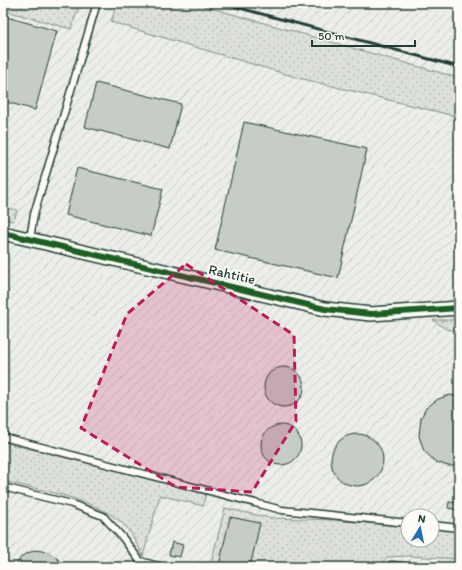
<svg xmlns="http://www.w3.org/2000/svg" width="462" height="570" font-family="Itim,sans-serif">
  <defs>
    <pattern id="industrial-furrows" width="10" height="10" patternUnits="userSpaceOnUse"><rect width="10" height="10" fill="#eceee9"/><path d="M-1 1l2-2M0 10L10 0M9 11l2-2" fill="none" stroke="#cacdc8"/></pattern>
    <pattern id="grass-dots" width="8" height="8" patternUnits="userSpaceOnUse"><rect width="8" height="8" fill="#dde0db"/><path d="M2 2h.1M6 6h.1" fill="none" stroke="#bdc1bd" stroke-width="1.8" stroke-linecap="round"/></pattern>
  </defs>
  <rect width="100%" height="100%" fill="#fdfcf7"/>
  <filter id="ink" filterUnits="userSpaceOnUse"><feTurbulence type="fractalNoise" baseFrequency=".025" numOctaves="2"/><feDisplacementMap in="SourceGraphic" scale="8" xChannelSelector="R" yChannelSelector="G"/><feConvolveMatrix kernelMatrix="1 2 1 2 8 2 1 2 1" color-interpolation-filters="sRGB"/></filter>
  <g filter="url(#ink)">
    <path fill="url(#industrial-furrows)" fill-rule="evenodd" d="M3,3H459V567H3ZM408,516H432V540H408Z"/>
    <path fill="url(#grass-dots)" stroke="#7e8e88" d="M3,3H80L71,29L3,10Z
      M117,3H193L459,78V117L299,78L111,22Z
      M3,207L17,210L14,221L3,219Z
      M433,320H459V331L446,329Z
      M3,442L206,493L203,506L160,495L143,556C139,548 135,539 130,532C108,500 39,490 3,481Z
      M225,508L270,518L335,520L408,527V540H432V529L459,531V559L408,556L387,557L379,567H210Z"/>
    <path fill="#c6cdc7" stroke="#1f3d34" d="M3,16L57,31L35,110L3,101Z
      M96,83L181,104L170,149L85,127Z
      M244,122L367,149L338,278L215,250Z
      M77,168L163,189L151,236L66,215Z
      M264 387a20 20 0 1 1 40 0a20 20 0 1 1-40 0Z
      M450,395L459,397V466H448L436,462L424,451L419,436L421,418L426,408L438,399Z
      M261 445a20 20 0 1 1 40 0a20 20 0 1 1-40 0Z
      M331 460a26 26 0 1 1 52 0a26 26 0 1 1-52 0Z
      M449,502L459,503V510L448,508Z
      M230,517L260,523L250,567L219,566Z
      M172,542L183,545L180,557L169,555Z
      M35,550L48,552L58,559L62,567H14L22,556Z"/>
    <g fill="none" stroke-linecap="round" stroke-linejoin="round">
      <defs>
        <path id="lane" d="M30,239L34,214L97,3
          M3,437L282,510L408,523
          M3,487L72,504L103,516L123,538L140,561L162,567
          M432,525L459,528
          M387,567L392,565L409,567"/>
        <path id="street" d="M3,233L325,309L371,314L459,308"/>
      </defs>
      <use href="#lane" stroke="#1f3d34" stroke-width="9"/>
      <use href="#street" stroke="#1f3d34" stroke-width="16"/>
      <use href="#lane" stroke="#fdfcf7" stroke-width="6"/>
      <use href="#street" stroke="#fdfcf7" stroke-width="13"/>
      <path stroke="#1f3d34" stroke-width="3" d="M221,3L459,67"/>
      <defs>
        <path id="cycleway" d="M3,233L325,309L371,314L459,308"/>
      </defs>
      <use href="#cycleway" stroke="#fdfcf7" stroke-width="8"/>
      <use href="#cycleway" stroke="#1b5e20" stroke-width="6"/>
    </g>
  </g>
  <path fill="#c2185b" fill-opacity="0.2" stroke="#c2185b" stroke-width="3" stroke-dasharray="8 5" stroke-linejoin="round" d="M186,264L294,335L296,421L252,492L176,487L81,428L127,314Z"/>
  <g text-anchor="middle" stroke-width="4" stroke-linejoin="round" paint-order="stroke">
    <g font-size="14" fill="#1f3d34" stroke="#fdfcf7">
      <text transform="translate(232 274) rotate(13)" y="5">Rahtitie</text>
    </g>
  </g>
  <rect width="462" height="570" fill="none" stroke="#fdfcf7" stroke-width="16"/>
  <rect x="8" y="8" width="446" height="554" fill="none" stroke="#1f3d34" stroke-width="1.5" filter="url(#ink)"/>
  <g transform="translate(420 528) rotate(10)"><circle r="19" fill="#fdfcf7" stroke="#a4b0a9"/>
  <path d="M0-3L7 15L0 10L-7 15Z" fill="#1f6fb2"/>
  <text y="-6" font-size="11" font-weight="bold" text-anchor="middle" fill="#1f3d34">N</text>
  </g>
  <path d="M312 40v6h103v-6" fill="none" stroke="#1f3d34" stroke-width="2"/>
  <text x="318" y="40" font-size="12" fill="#1f3d34" stroke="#fdfcf7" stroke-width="3" paint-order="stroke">50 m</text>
</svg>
